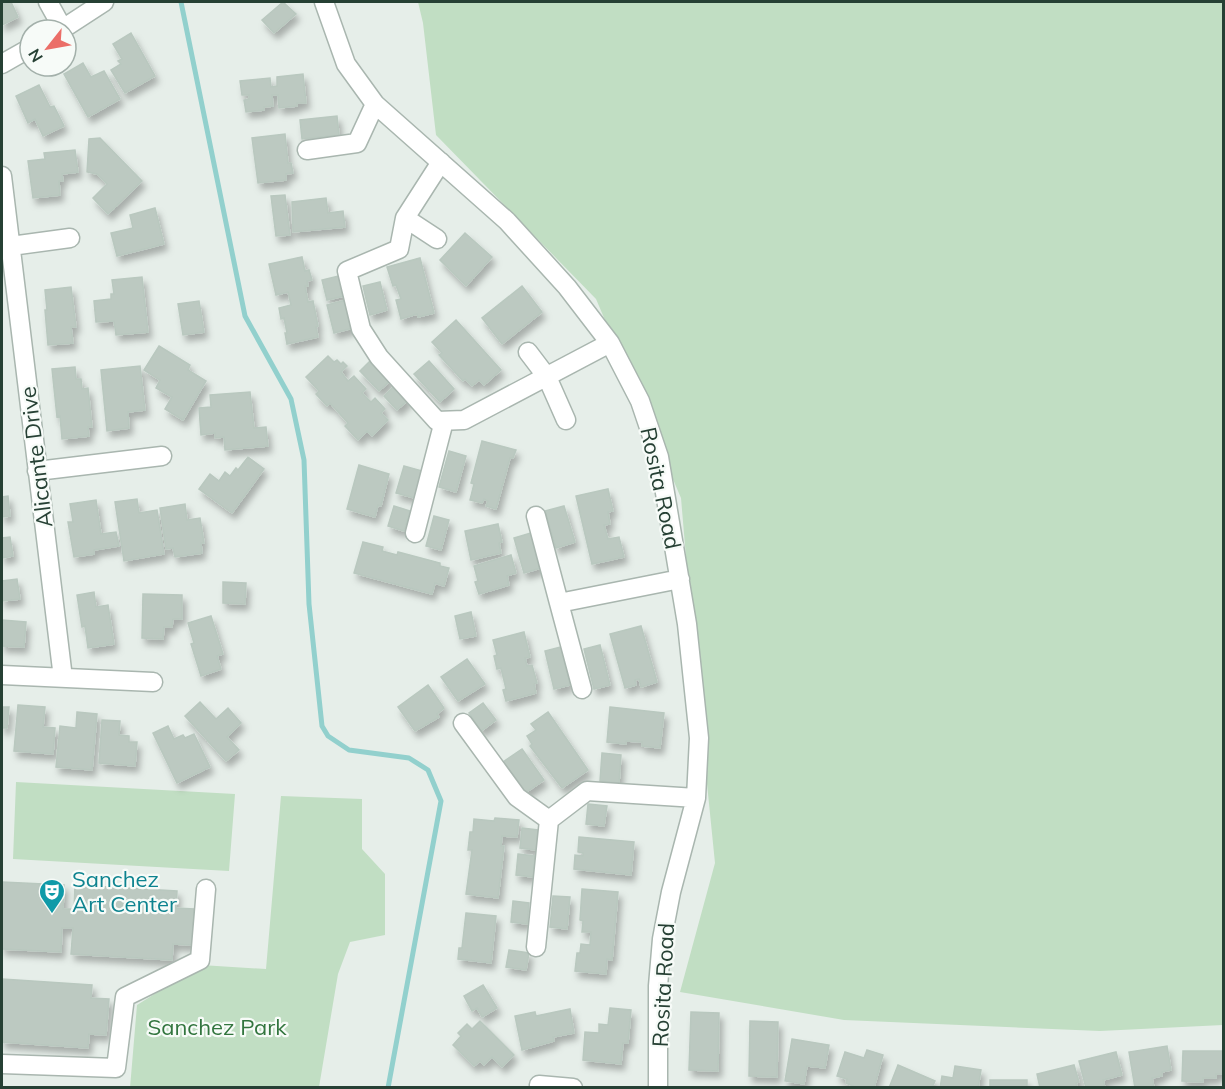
<svg xmlns="http://www.w3.org/2000/svg" width="1225" height="1089" font-family="Mulish,sans-serif">
  <defs>
    <filter id="shadow"><feDropShadow dx="3.5" dy="6" stdDeviation="3" flood-color="#0004"/></filter>
  </defs>
  <rect width="100%" height="100%" fill="#e6eee9"/>
  <path fill="#c1dec3" d="M418,2H1223V1025L1100,1031L844,1020L680,992L715,863L696,675L681,498L596,299L436,135L423,23Z
    M16,782L235,794L229,871L13,859Z
    M281,796L362,799V849L385,874V935L350,942L338,974L319,1087L130,1088L137,1005L201,965L266,969Z"/>
  <g fill="none" stroke-linecap="round" stroke-linejoin="round">
    <path stroke="#92d0cd" stroke-width="5" d="M181,2L245,316L291,399L304,460L309,604L322,726L328,736L349,750L409,758L428,770L441,801L388,1088"/>
  </g>
  <path fill="#bcc9c1" stroke="#b9c8bf" stroke-width="1.5" filter="url(#shadow)" d="M2,2H11L18,17L2,25Z
    M283,2L296,14L274,33L262,20Z
    M131,33L155,76L125,93L111,70L121,64L118,61L122,59L113,44Z
    M83,63L91,77L104,71L120,99L88,117L64,74Z
    M303,74L306,103H297V106L279,108L278,95H272L273,106L264,107V110L246,112L244,100L249,99V95H242L240,81L270,78L271,87L277,86V77Z
    M39,85L50,107L54,106L64,126L43,136L35,119L28,123L16,96Z
    M337,116L339,135L302,139L300,120Z
    M285,134L288,163H291L293,173L286,174V180L258,183L252,138Z
    M100,138L142,181L108,214L93,198L107,184L97,174L87,172L89,139Z
    M75,150L78,172L62,174L63,181H59L60,195L33,198L28,161L45,159L44,153Z
    M285,195L290,235L276,236L271,196Z
    M326,198L328,213L343,211L345,227L293,232L292,202Z
    M155,208L164,244L117,256L111,233L133,228L130,215Z
    M465,233L492,257L466,286L440,260Z
    M302,257L305,271L309,270L312,280L307,281L308,286H305L308,302L313,301L318,326L316,327L318,337L287,344L285,333H287L284,318L281,319L279,308L291,305L288,292L276,295L269,264Z
    M420,258L434,313L418,317L417,314L401,319L396,300L401,299L396,285L393,286L387,267Z
    M339,276L344,296L327,300L322,280Z
    M142,277L148,332L116,335L114,321L96,322L94,301L111,299V294H114L112,280Z
    M380,282L387,310L370,315L363,286Z
    M522,286L542,312L502,344L482,318Z
    M71,287L76,327H71L73,343L48,345L45,310H47L45,290Z
    M346,300L353,328L334,333L327,305Z
    M199,301L204,332L183,335L178,304Z
    M456,320L501,370L484,385L479,380L472,386L465,379L463,381L439,355L442,353L432,342Z
    M159,346L190,365L188,370L206,381L183,420L165,409L172,397L156,388L160,380L144,370Z
    M328,356L334,362L337,360L341,364L343,362L347,366L341,372L348,381L354,376L366,389L362,393L371,402L375,398L385,409L381,413L388,420L372,436L367,431L358,440L345,426L348,423L330,403L327,406L316,394L319,391L306,377Z
    M372,359L391,380L379,391L360,371Z
    M429,361L454,389L440,402L414,374Z
    M140,366L145,410L128,412L129,428L107,431L101,370Z
    M75,367L76,379H81L82,389L88,388L92,427H88L89,436L62,439L60,416L57,417L52,369Z
    M395,385L409,399L397,410L384,396Z
    M250,392L254,428L266,427L268,446L225,450L224,437L215,438V433L201,435L199,408L211,407L210,395Z
    M482,441L516,450L513,458H510L496,509L486,506L488,501L484,499L482,503L470,500L474,484L471,483Z
    M449,451L466,456L456,492L439,487Z
    M248,457L264,469L232,513L199,489L210,474L219,481L225,472L230,476L236,468L238,470Z
    M359,465L389,474L381,506L378,505L375,517L347,509Z
    M404,466L422,471L415,498L396,493Z
    M608,489L613,511L608,512L610,524L604,525L608,539L619,537L624,557L592,564L576,496Z
    M8,496L10,516L2,517V497Z
    M137,499L139,513L157,510L164,554L124,561L115,502Z
    M96,500L101,534L116,532L119,546L94,550V554L74,557L68,522H73L70,504Z
    M185,504L187,520L200,518L204,543H201L202,553L175,557L173,548L166,549L160,508Z
    M394,506L410,511L404,531L388,526Z
    M564,506L575,542L556,548L545,511Z
    M434,516L449,520L441,550L426,546Z
    M498,524L502,542L499,543L501,553L471,560L465,531Z
    M531,533L541,568L524,573L514,538Z
    M10,537L13,556L2,558V538Z
    M363,542L383,547L382,551L397,555L398,552L440,563V566L449,568L444,586L435,583L432,594L354,573Z
    M511,555L516,573L507,576L509,585L479,594L475,582L478,581L474,566Z
    M17,579L20,599L2,601V581Z
    M223,582L246,583L245,604L223,603Z
    M94,592L96,607L108,605L114,644L88,648L85,626L82,627L77,595Z
    M143,594L182,595V619H173L172,627H164L163,639L142,638Z
    M471,612L476,636L460,639L455,616Z
    M211,616L223,654L217,656L221,669L201,676L191,644L194,643L188,623Z
    M2,620L26,622L24,647L2,646Z
    M641,626L657,682L641,687L639,679L635,680L636,685L625,688L610,634Z
    M524,632L530,657L525,658L527,666L532,665L537,683L534,684L536,693L506,701L503,690L506,689L501,668L497,669L494,656L497,655L493,640Z
    M600,645L610,685L594,689L584,649Z
    M561,647L570,685L554,689L545,651Z
    M467,659L485,684L458,701L441,677Z
    M428,685L444,708L437,714L439,717L415,731L398,707Z
    M200,702L216,719L228,708L241,723L227,737L239,750L226,761L185,716Z
    M483,703L496,720L481,731L469,713Z
    M18,705L45,707L43,727L55,728L53,754L14,751Z
    M2,707H9L7,728H2Z
    M610,707L664,713L660,748L642,746V742L626,741V744L607,742Z
    M77,712L97,714L92,770L56,767L60,726L76,728Z
    M548,712L588,770L562,788L530,746L532,744L527,736L536,730L531,724Z
    M102,720L120,721L119,735L129,736V742H137L135,766L99,763Z
    M168,726L174,739L183,735L185,738L194,734L210,767L177,783L153,733Z
    M522,749L544,780L525,793L503,762Z
    M602,753L621,755L619,783L600,781Z
    M588,804L607,806L604,826L586,824Z
    M495,818L519,820L517,837L502,836L501,846H504L498,898L466,894L472,850H468L470,832H473L474,819L494,821Z
    M522,828L538,830L536,850L520,848Z
    M579,837L634,842L631,875L574,869L575,855L583,856V853L578,852Z
    M518,854L535,856L533,877L516,875Z
    M2,882L64,885L63,909H74L75,885L177,891L176,908L194,909L192,945L173,944L172,960L71,954L73,928H62L61,952L2,949Z
    M582,889L618,892L612,960L607,959L606,974L575,971L577,953H580L581,944L590,945L591,932H582L583,921L580,920Z
    M553,896L570,897L567,929L550,927Z
    M513,901L529,903L527,924L511,922Z
    M466,913L496,916L491,963L458,959L459,948H462Z
    M509,950L529,953L526,970L506,967Z
    M2,979L92,985L91,998L109,999L106,1035L89,1034L88,1048L2,1042Z
    M483,985L497,1008L482,1017L477,1008L472,1011L464,996Z
    M610,1008L631,1010L628,1043H623L621,1064L583,1060L585,1032L599,1033V1024L608,1025Z
    M570,1009L574,1033L553,1037L554,1041L522,1050L515,1016L535,1012L536,1016Z
    M691,1012L719,1013L718,1071L689,1070Z
    M480,1021L514,1055L502,1067L492,1057L484,1065L480,1061L474,1066L453,1045L461,1036L458,1033L467,1024L472,1029Z
    M750,1021L778,1022L777,1077L749,1076Z
    M792,1039L829,1045L825,1068L807,1066L804,1084L785,1081Z
    M1167,1046L1171,1070L1162,1072V1076L1152,1078L1154,1088H1135L1129,1052Z
    M867,1050L883,1055L874,1088H852L853,1086L846,1083L847,1079L837,1076L845,1052L864,1058Z
    M1183,1051H1224V1074H1216V1078H1203V1082L1182,1081Z
    M1116,1052L1122,1075L1103,1080L1105,1088H1086L1079,1061Z
    M898,1065L935,1081L932,1088H889Z
    M1074,1065L1079,1082L1076,1083L1077,1088H1040L1037,1074Z
    M955,1066L981,1070L978,1088H940L942,1076L953,1078Z
    M990,1080H1027V1088H990Z"/>
  <g fill="none" stroke-linecap="round" stroke-linejoin="round">
    <defs>
      <path id="minor" d="M48,2L63,29
        M324,2L346,64L375,104L507,221L567,287L610,343L640,401L659,457L687,624L699,738L696,798L671,892L662,939L658,986V1088
        M61,30L104,2
        M2,64L30,48
        M307,150L357,143L375,104
        M441,162L405,218L399,249L347,271L361,329L379,357L437,421L464,420L610,343
        M2,176L63,678
        M405,218L437,239
        M11,246L70,238
        M528,352L547,377L566,420
        M37,471L162,456
        M536,516L559,603
        M415,533L444,421
        M2,675L153,682
        M582,689L559,603L680,579
        M463,723L517,797L549,820
        M536,947L549,820L587,791L696,798
        M2,1064L116,1068L125,997L200,960L206,889
        M539,1085L573,1088"/>
    </defs>
    <use href="#minor" stroke="#a9b6af" stroke-width="21"/>
    <use href="#minor" stroke="#fff" stroke-width="18"/>
  </g>
  <defs>
    <symbol id="theatre-pin" viewBox="-11 -11 22 30"><path d="M0 17L-7.5 6A9.5 9.5 0 1 1 7.5 6Z" fill="#0f9aa8" stroke="#f7fbf8"/><path d="M-5-5.5Q0-4 5-5.5V0Q5 5 0 6Q-5 5-5 0ZM-3.3-2.5H-1v1.5H-3.3ZM1-2.5H3.3v1.5H1ZM-2.8 1Q0 5.5 2.8 1Z" fill="#fff"/></symbol>
  </defs>
  <g fill-rule="evenodd">
    <use href="#theatre-pin" x="37" y="877" width="30" height="40"/>
  </g>
  <g text-anchor="middle" stroke-width="4.5" stroke-linejoin="round" paint-order="stroke">
    <g font-size="22" fill="#264034" stroke="#f7fbf8">
      <text transform="translate(36 457) rotate(-97)" y="8">Alicante Drive</text>
      <text transform="translate(661 488) rotate(78)" y="8">Rosita Road</text>
      <text transform="translate(663 985) rotate(-87)" y="8">Rosita Road</text>
    </g>
    <g font-size="22" fill="#0d838f" stroke="#f7fbf8" text-anchor="start">
      <text x="72" y="887">Sanchez<tspan x="72" dy="25">Art Center</tspan></text>
    </g>
    <g font-size="22" fill="#32753e" stroke="#f7fbf8">
      <text x="217" y="1035">Sanchez Park</text>
    </g>
  </g>
  <rect width="1225" height="1089" fill="none" stroke="#264034" stroke-width="6"/>
  <g transform="translate(48 48) rotate(239)"><circle r="28" fill="#f7fbf8" stroke="#a3b0aa" stroke-width="1.5"/>
  <path d="M0-4.5L10 22L0 15L-10 22Z" fill="#eb6e68"/>
  <text y="-9" font-size="16" font-weight="bold" text-anchor="middle" fill="#264034">N</text>
  </g>
</svg>
